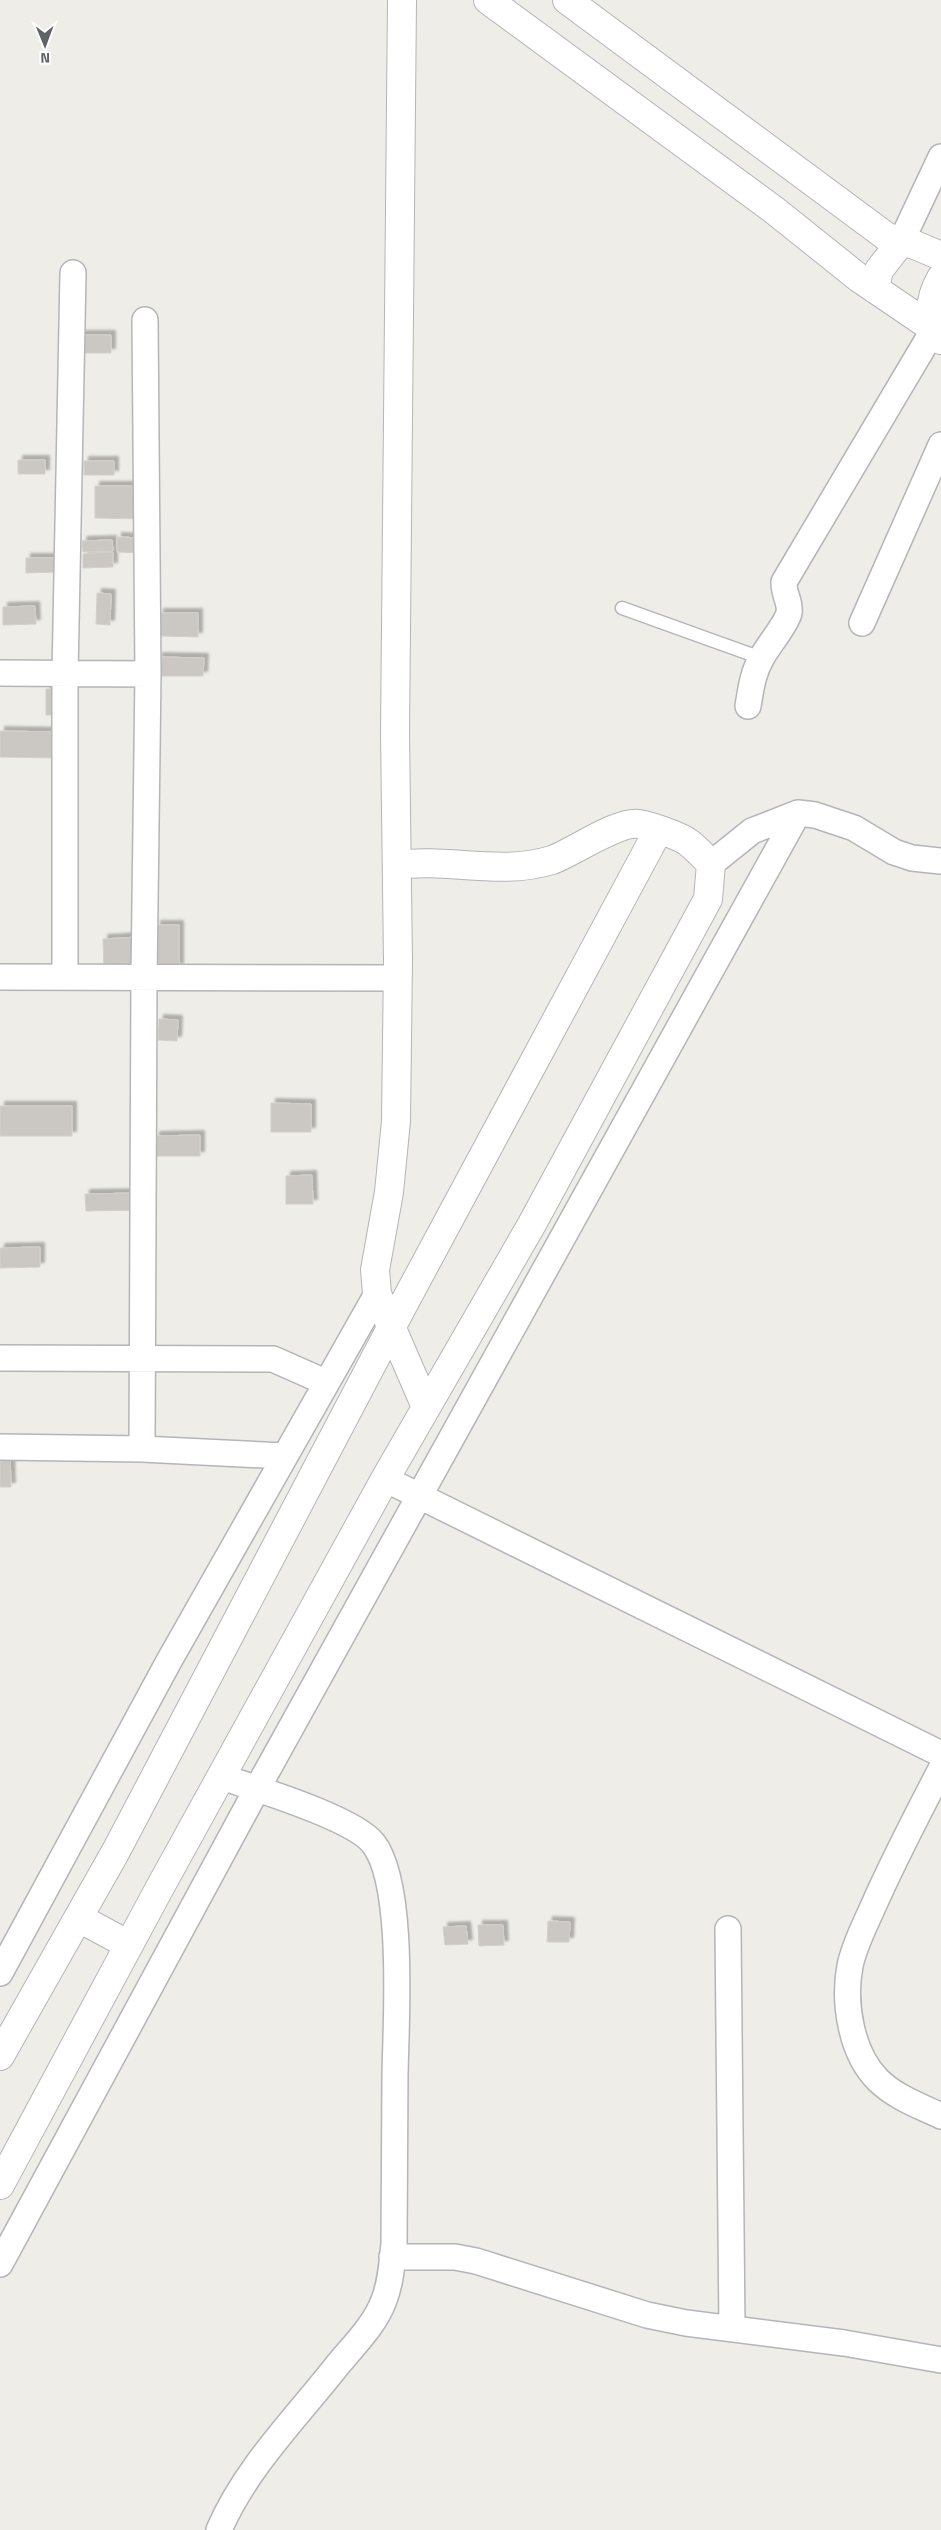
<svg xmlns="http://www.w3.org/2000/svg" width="941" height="2530" font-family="'Titillium Web',sans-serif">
  <defs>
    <filter id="shadow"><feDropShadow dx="4.5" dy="-4.5" stdDeviation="1" flood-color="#0004"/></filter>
  </defs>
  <rect width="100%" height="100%" fill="#efede8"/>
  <path fill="#cbc8c4" stroke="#d4cfc7" filter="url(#shadow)" d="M78,335H111V353H78Z
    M18,460H45V474H18Z
    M84,461H114V475H84Z
    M95,486H145V519L95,518Z
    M117,537L143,538V553L117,552Z
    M112,540L113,551L83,552L82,541Z
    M113,552V567L83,568V554Z
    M26,558H58V572L26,573Z
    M97,593L111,594L110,625L96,624Z
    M35,606L36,624L3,625V607Z
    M159,613H198V637L159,636Z
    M158,657L204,658L203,676H158Z
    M46,689H57L58,715H46Z
    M0,731L57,732L56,758L0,757Z
    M156,925H179V968L156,967Z
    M138,937L140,971L104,972L103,939Z
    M159,1019L178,1020L177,1041L158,1040Z
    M271,1103L311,1104V1132H271Z
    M0,1106H72V1136H0Z
    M200,1135V1156H155V1136Z
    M312,1175L313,1204H286V1176Z
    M140,1193V1210L86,1211L85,1194Z
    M40,1247V1267L0,1268V1248Z
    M0,1452H10L11,1487H0Z
    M548,1921L570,1922L569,1942H547Z
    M478,1925H503L504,1945L479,1946Z
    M466,1926L468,1944L445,1945L443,1927Z"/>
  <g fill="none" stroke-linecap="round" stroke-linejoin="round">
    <defs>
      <path id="service" d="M622,608L761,658"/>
      <path id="minor" d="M901,242L941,157
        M862,623L941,445
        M0,673L148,674
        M748,706C751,688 753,672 762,657C769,644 786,625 789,613C791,602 783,593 784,582L934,329
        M711,864L752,831L798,813L815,815L854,828L894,852L912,858L941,861
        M0,977L398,978
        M65,977V674L73,273
        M0,1358L273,1359L325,1382
        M0,1447L142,1449L284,1456
        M142,1449L144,978L148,674L145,320
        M385,1479L941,1754
        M941,1769C917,1815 893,1861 872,1909C864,1927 854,1946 850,1966C843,2003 851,2053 878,2080C895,2097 920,2106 941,2116
        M728,1929L732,2329
        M0,1973L169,1661L377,1294
        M392,2257H455L476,2261L647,2315L686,2323L844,2343L941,2360
        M0,2264L257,1789L798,813
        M219,2530C245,2469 295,2419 336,2367C353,2346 375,2325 384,2300C391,2282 392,2263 394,2244C394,2187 395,2130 395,2074C396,2021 405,1883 373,1843C353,1818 257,1789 222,1777"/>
      <path id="tertiary" d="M402,0L395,733L398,961L396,1121L389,1192L375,1270L377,1294L426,1407
        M488,0L774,210L859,278L934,329
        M567,0L887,237L915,245L941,256
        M875,289L879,270L901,242
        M941,340C927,319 929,299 941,278
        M79,1918L129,1945
        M0,2056L116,1851L401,1309L658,831
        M0,2185L158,1891L385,1479L532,1224L708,899L711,864C704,857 697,849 689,843C681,836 650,826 639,824C619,820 572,853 552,860C500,876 449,858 397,865"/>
    </defs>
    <use href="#service" stroke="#b3b5b8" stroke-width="15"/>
    <use href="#minor" stroke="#b3b5b8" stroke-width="28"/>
    <use href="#tertiary" stroke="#b3b5b8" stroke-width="30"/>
    <use href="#service" stroke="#fff" stroke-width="12"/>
    <use href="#minor" stroke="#fff" stroke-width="25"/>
    <use href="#tertiary" stroke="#fff" stroke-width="28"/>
  </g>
  <g transform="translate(45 45) rotate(179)" stroke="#ffffff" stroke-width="4" paint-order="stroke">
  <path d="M0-4L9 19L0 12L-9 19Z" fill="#5f6366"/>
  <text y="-8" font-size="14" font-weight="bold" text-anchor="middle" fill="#5f6366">N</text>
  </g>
</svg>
